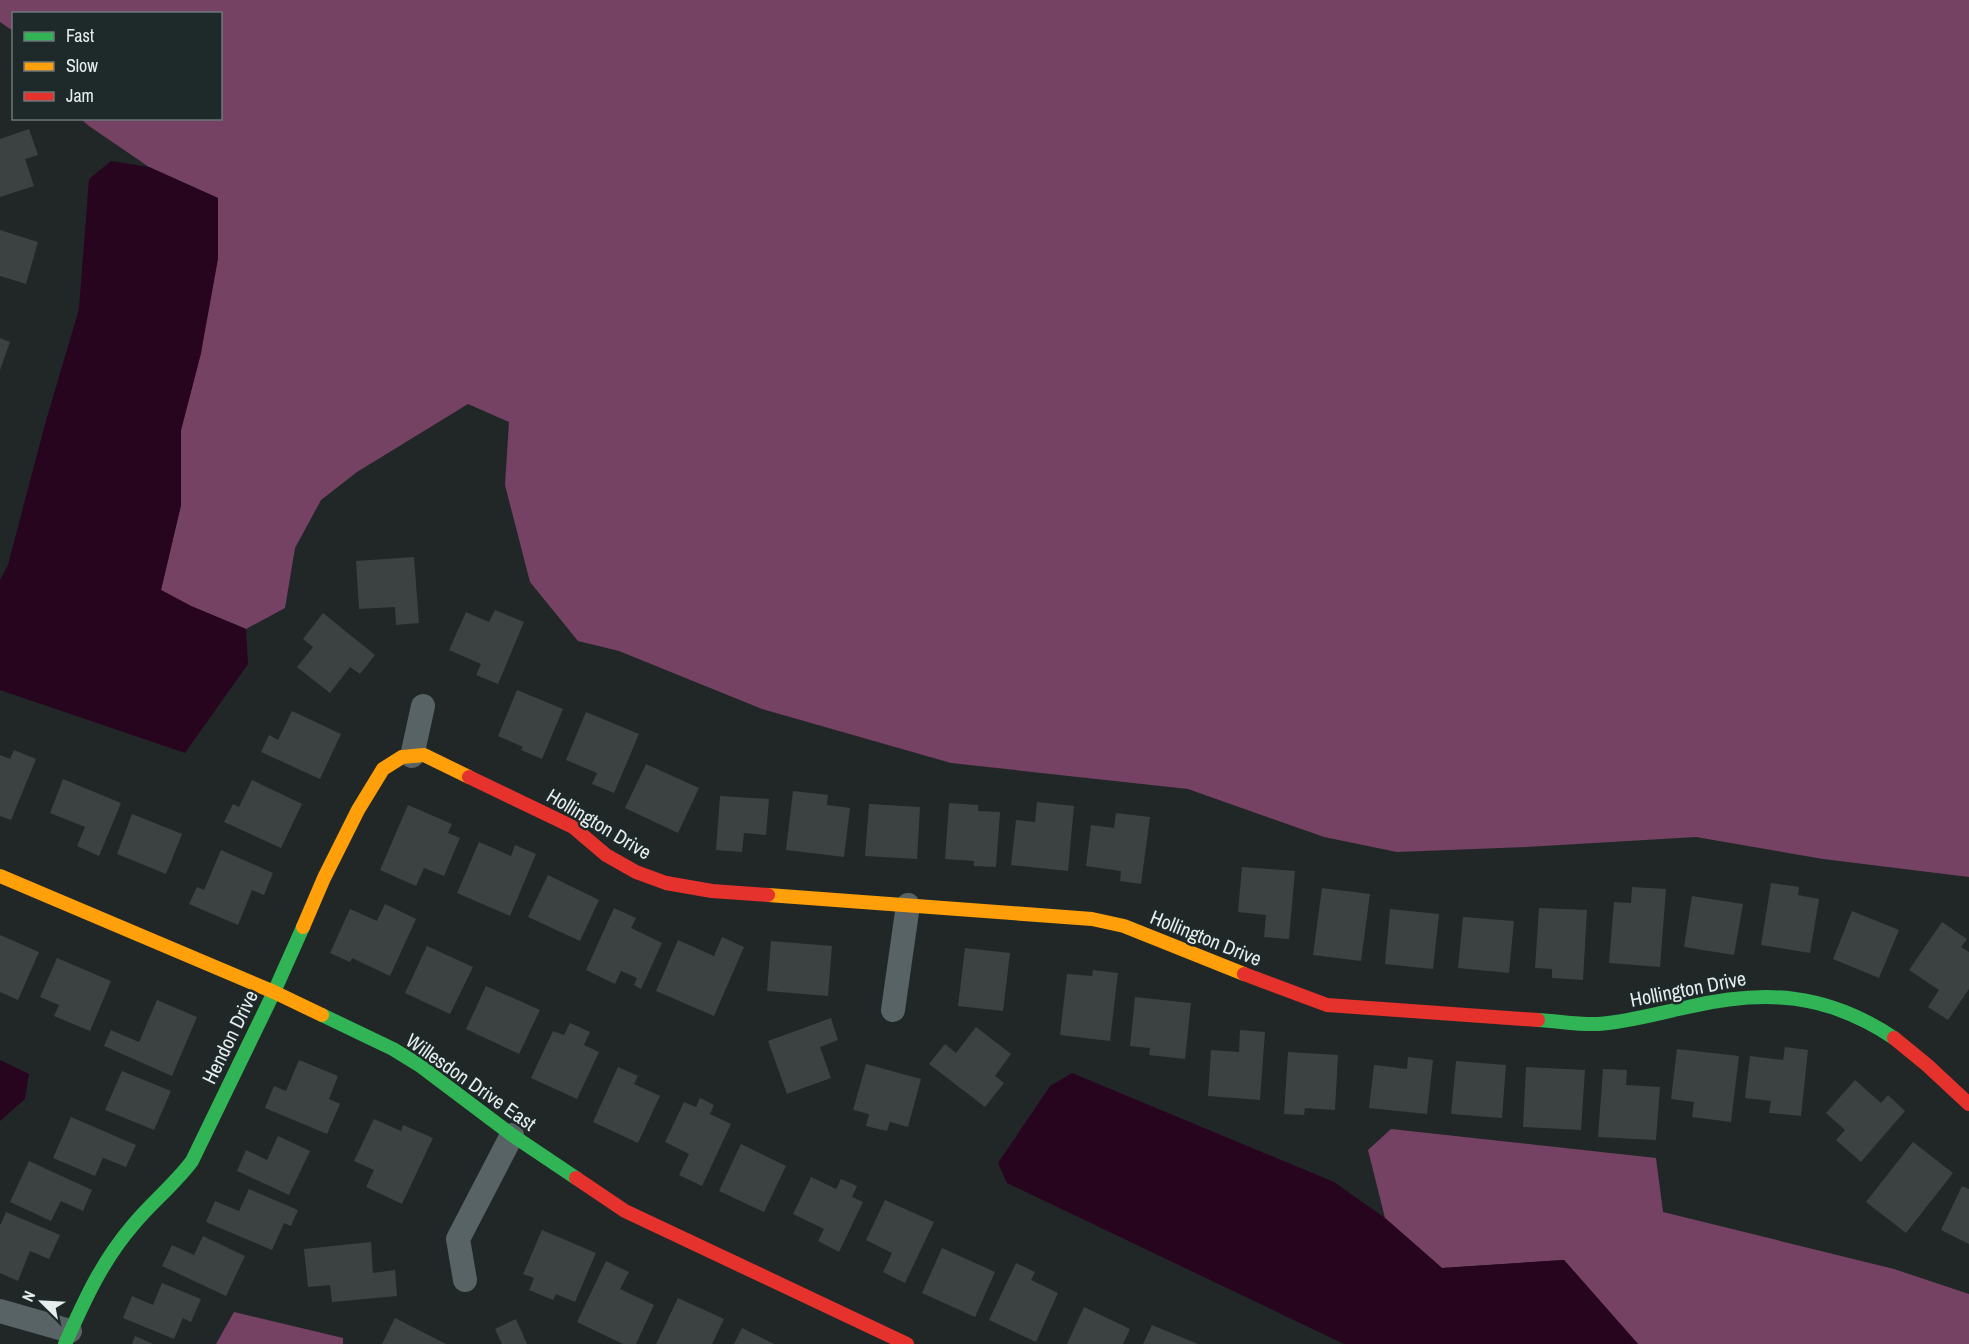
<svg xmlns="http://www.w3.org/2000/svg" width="1969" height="1344" font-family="'Archivo Narrow',sans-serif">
  <rect width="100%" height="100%" fill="#212727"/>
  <path fill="#754264" d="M0,0H1969V877L1823,859L1696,837L1526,847L1397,852L1324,837L1188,789L951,763L762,709L619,651L578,641L530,582L505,485L509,422L468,404L357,472L321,500L295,548L285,608L246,629L191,606L161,590L181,505V430L201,353L218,198L149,167L89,126L81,119L220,118V14H14L13,31L0,22Z
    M1391,1129L1656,1158L1663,1212L1894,1269L1969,1294V1344H1638L1564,1260L1442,1268L1385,1218L1368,1150Z
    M234,1312L343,1338V1344H216Z"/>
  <path fill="#28051f" d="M111,161L149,167L218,198V259L201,353L181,430V505L161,590L191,606L246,629L248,664L185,753L0,690V580L8,565L45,424L79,309L89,179Z
    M0,1060L29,1074L25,1099L0,1121Z
    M1072,1073L1334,1182L1385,1218L1442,1268L1564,1260L1638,1344H1344L1007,1183L998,1163L1050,1086Z"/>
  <path fill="#3c4142" d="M29,129L38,155L25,159L34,186L0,197V139Z
    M0,230L38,242L26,284L0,276Z
    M0,338L10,342L0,370Z
    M414,557L419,623L396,625L395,607L359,609L356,561Z
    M495,610L524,622L498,684L476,675L481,664L449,650L466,612L489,622Z
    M323,613L375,655L360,674L350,667L330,693L297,667L313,647L303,639Z
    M517,690L563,709L542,759L521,750L523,747L498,736Z
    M292,711L341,734L320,779L261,752L269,735L278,740Z
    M586,712L639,734L614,793L592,784L597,773L566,760Z
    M14,750L36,759L11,820L0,816V755L10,759Z
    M646,764L699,788L678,833L625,808Z
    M63,779L121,803L99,856L77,846L85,827L50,813Z
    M252,780L302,804L281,848L224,822L233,804L239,807Z
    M793,791L828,795L827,805L850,808L844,857L786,850Z
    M720,796L769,799L766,835L744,833L742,852L716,850Z
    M1037,802L1074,806L1068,871L1011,865L1016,820L1035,822Z
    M949,803L978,805V811L1000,812L996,867L974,866V861L945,859Z
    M869,804L920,807L917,859L865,856Z
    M408,805L452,824L448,833L460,838L444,876L424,868L416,886L380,870Z
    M1116,813L1150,817L1141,884L1120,881L1121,871L1086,866L1091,825L1114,828Z
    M132,814L182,834L166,874L117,854Z
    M479,842L511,856L515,845L536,854L510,916L457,893Z
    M221,850L273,873L264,895L252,890L238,925L189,904L197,887L204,890Z
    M1242,867L1295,871L1289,939L1264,937L1266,915L1238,912Z
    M548,875L599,900L580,941L528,917Z
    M1771,883L1799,887L1798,895L1819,899L1810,953L1761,945Z
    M1632,887L1666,889L1660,967L1609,963L1614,902L1631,903Z
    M1322,888L1370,894L1361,961L1313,955Z
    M1692,896L1743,904L1734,955L1684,947Z
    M385,904L416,919L390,976L352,958L350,962L330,953L350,909L377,921Z
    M614,908L636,918L631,928L662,943L641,989L634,985L637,978L621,971L615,984L586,970Z
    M1539,908L1587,910L1583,980L1552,978V969L1535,968Z
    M1390,909L1439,914L1433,969L1385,964Z
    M1852,911L1899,930L1879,978L1833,959Z
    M1463,917L1514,921L1509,973L1458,968Z
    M1942,922L1967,939L1961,947L1969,952V989L1948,1020L1928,1007L1939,990L1909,970Z
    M0,935L39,952L18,1000L0,992Z
    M722,937L744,947L714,1016L656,991L678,940L714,956Z
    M771,941L832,946L828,996L767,991Z
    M427,946L473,967L450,1014L405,993Z
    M965,948L1010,953L1003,1011L958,1006Z
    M57,958L111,981L90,1031L54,1016L59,1005L40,997Z
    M1093,970L1118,973L1110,1041L1060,1035L1067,974L1092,976Z
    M486,986L540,1010L519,1054L466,1029Z
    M1135,997L1191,1003L1185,1059L1149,1055L1150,1048L1130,1046Z
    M157,1000L197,1017L172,1076L104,1046L111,1030L139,1042Z
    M831,1018L838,1040L820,1047L831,1078L787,1094L768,1041Z
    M570,1023L590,1032L584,1045L599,1052L577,1099L531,1078L553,1031L564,1035Z
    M976,1027L1011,1054L995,1076L1004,1083L985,1107L929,1064L945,1044L956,1053Z
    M1240,1030L1265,1032L1260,1100L1208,1096L1211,1050L1239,1052Z
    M1785,1047L1808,1050L1801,1116L1769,1113L1771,1101L1745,1098L1750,1056L1783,1060Z
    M1677,1049L1739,1056L1731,1122L1692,1117L1694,1102L1671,1099Z
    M1288,1052L1338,1055L1335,1110L1305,1108L1304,1115L1284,1114Z
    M1408,1057L1433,1060L1427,1114L1369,1108L1374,1065L1407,1069Z
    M299,1060L338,1076L329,1099L340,1104L327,1134L265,1108L274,1086L286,1091Z
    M1456,1061L1506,1065L1502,1118L1451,1114Z
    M866,1064L921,1079L908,1127L890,1122L887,1131L866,1126L869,1114L853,1110Z
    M618,1067L638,1076L634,1084L660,1096L638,1143L593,1122Z
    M1526,1067L1585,1070L1581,1130L1523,1127Z
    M1603,1069L1627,1070L1626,1085L1660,1087L1656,1140L1598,1137Z
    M122,1071L171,1091L154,1130L105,1110Z
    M1855,1080L1881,1103L1888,1095L1905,1111L1861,1162L1836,1140L1845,1130L1826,1113Z
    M700,1098L714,1105L710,1114L731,1124L702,1186L679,1175L689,1154L665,1142L684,1102L696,1107Z
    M71,1117L136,1145L126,1167L103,1158L95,1176L53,1158Z
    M374,1119L401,1131L403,1125L433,1138L402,1204L366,1187L374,1170L354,1161Z
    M278,1136L310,1151L289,1195L237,1171L246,1150L267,1160Z
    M1913,1142L1953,1173L1906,1233L1866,1202Z
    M741,1144L786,1166L764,1212L719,1191Z
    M29,1161L92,1190L83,1211L61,1201L51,1221L10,1202Z
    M811,1177L836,1189L841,1179L857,1186L852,1197L863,1202L839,1252L818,1241L824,1229L793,1214Z
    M1962,1186L1969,1189V1244L1941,1230Z
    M249,1189L298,1210L291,1226L284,1223L272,1250L206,1222L215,1201L239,1211Z
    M885,1200L934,1222L905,1283L883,1272L892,1253L866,1240Z
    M6,1212L60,1235L49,1259L30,1251L18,1281L0,1273V1224H1Z
    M542,1230L596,1253L575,1302L556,1294L553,1300L529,1290L534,1278L523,1274Z
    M203,1236L245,1256L226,1296L162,1266L172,1245L194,1255Z
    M371,1242L373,1273L395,1270L397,1296L332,1302L330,1285L308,1287L304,1249Z
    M942,1248L995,1272L975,1317L922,1293Z
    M606,1261L629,1272L620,1289L654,1305L636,1344H623L577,1322Z
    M1016,1263L1035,1272L1031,1280L1058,1293L1036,1342L989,1320Z
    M162,1283L201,1299L191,1322L183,1318L174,1339L123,1318L132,1296L153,1305Z
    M678,1298L724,1319L712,1344H656Z
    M1084,1307L1130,1329L1123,1344H1067Z
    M395,1318L446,1344H382Z
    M516,1319L527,1344H502L495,1329Z
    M1152,1325L1198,1344H1143Z
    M742,1328L774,1344H734Z
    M135,1336L153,1344H132Z"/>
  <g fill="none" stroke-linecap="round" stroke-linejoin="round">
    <path stroke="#576364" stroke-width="24" d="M412,756L423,706
      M893,1010L908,905
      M465,1280L458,1239L512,1135
      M0,1311L70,1331"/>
    <path stroke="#30b455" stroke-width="14" d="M322,1015L393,1049L419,1065L512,1135L576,1178
      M1538,1020C1558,1021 1579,1025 1598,1024C1628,1022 1659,1013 1688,1007C1765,989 1827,993 1894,1038
      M65,1344C84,1301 102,1261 133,1225C152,1202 174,1185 192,1161L274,992L303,927"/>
    <path stroke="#ff9f0a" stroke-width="14" d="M0,876L274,992L322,1015
      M768,895L1092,919L1124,926L1244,974
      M303,927L324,878L358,810L383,769L402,757L424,755L469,777"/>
    <path stroke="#e5322d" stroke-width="14" d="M469,777L573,827L606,855L636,872L666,883L712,891L768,895
      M1244,974L1327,1005L1538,1020
      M1894,1038L1927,1065L1969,1104
      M576,1178L625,1211L907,1344"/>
  </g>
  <g text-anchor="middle" stroke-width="5" stroke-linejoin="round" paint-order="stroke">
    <g font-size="20" fill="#e6eded" stroke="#1e292a">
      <text transform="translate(599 824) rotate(31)" y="7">Hollington Drive</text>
      <text transform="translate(1206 938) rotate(22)" y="7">Hollington Drive</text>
      <text transform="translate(1688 989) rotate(-11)" y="7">Hollington Drive</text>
      <text transform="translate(230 1037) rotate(-64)" y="7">Hendon Drive</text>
      <text transform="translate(471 1082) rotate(35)" y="7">Willesdon Drive East</text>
    </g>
  </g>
  <rect x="12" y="12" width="210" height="108" fill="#1e292a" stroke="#6e7778" stroke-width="1.5"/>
  <rect x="24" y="32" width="30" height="9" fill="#30b455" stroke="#6e7778" stroke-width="1.5"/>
  <text x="66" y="42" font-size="18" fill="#e6eded">Fast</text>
  <rect x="24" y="62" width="30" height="9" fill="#ff9f0a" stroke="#6e7778" stroke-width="1.5"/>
  <text x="66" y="72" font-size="18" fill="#e6eded">Slow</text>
  <rect x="24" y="92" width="30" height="9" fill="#e5322d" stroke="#6e7778" stroke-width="1.5"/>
  <text x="66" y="102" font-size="18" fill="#e6eded">Jam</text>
  <g transform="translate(42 1302) rotate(294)" stroke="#1e292a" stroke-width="4.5" paint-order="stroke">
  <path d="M0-4.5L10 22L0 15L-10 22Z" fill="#e6eded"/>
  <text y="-9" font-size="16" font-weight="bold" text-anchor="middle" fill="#e6eded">N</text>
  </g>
</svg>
